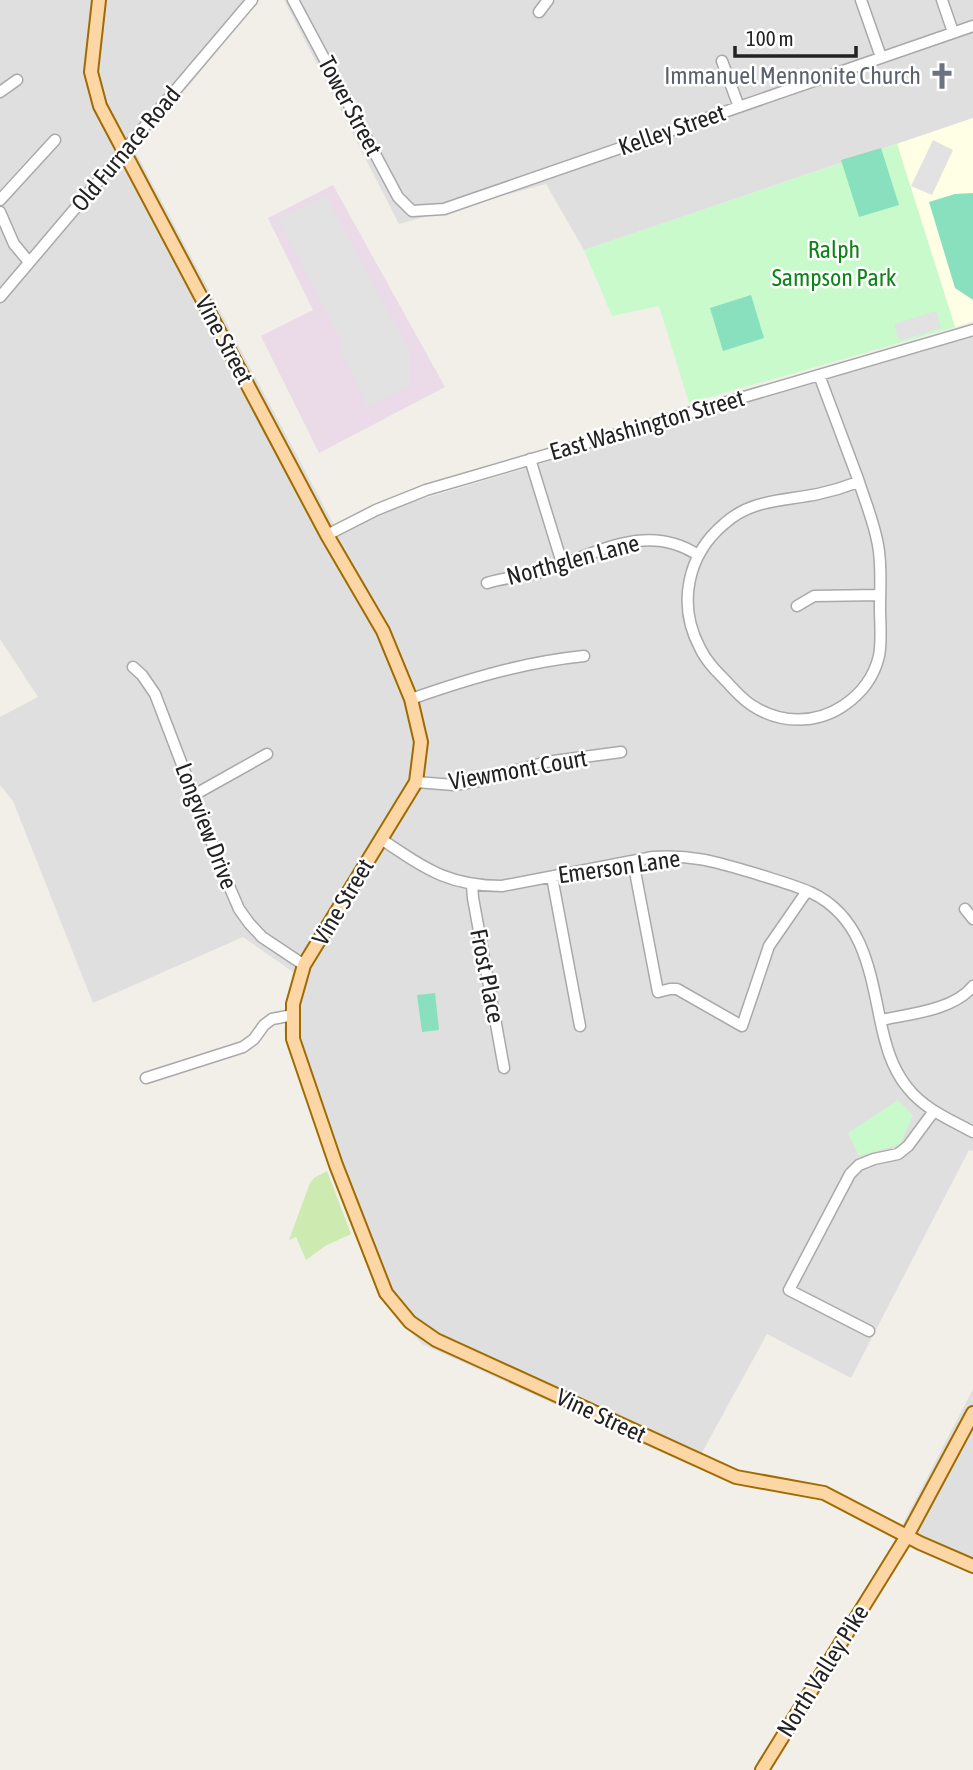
<svg xmlns="http://www.w3.org/2000/svg" width="973" height="1770" font-family="'Asap Condensed',sans-serif">
  <rect width="100%" height="100%" fill="#f2efe9"/>
  <path fill="#e0dfdf" d="M0,0H259L135,151L334,525L973,336V1151L969,1150L851,1378L767,1334L694,1467L422,1344L384,1302L284,1031L293,972L243,937L93,1003L13,801L0,785V717L38,697L0,639Z
    M284,0H973V118L584,250L546,184L399,224Z
    M973,1389V1570L894,1541Z"/>
  <path fill="#ebdbe8" d="M333,185L445,387L319,453L261,336L313,310L268,218Z"/>
  <path fill="#ffffe5" d="M973,118V321L955,327L897,144Z"/>
  <path fill="#cdebb0" d="M327,1171L351,1234L325,1246L306,1260L296,1237L289,1240L310,1183L314,1178Z"/>
  <path fill="#c8facc" d="M897,144L955,327L689,403L659,306L612,316L584,250Z
    M898,1100L913,1115L900,1144L859,1156L848,1133Z"/>
  <path fill="#88e0be" d="M881,148L899,205L859,217L841,160Z
    M973,193V300L955,288L929,202L955,194Z
    M751,295L764,338L723,351L710,308Z
    M435,993L439,1030L422,1032L417,995Z"/>
  <path fill="#e2e2e2" d="M933,140L953,150L932,195L911,186Z
    M325,195L410,352V385L368,407L340,350L341,339L278,220Z
    M936,311L941,328L899,341L894,324Z"/>
  <g fill="none" stroke-linecap="round" stroke-linejoin="round">
    <defs>
      <path id="minor" d="M293,0L398,197L412,211L444,209L973,26
        M861,0L881,57
        M942,0L953,32
        M539,12L548,0
        M722,61L739,107
        M0,92L17,80
        M0,200L55,140
        M0,212L14,244L29,262
        M0,297L252,0
        M819,375C832,410 845,444 858,479C865,501 874,522 878,545C882,566 880,587 880,608C880,624 882,640 879,656C874,677 861,694 843,706C816,724 781,724 753,706C743,700 734,690 726,681C716,671 706,661 700,648C677,605 687,555 724,524C751,499 784,501 818,494C832,491 845,487 858,482
        M530,459L562,563
        M327,535L376,510L426,490L973,330
        M487,583C505,577 523,577 541,572C593,556 645,520 698,555
        M797,606L814,596L880,595
        M133,667L142,675L155,694L223,872L239,909L249,923L262,937L304,965
        M411,699C468,679 524,662 584,656
        M416,782L454,785L479,781L546,762L621,752
        M194,795L267,754
        M381,839C425,868 447,886 502,886L653,857C693,854 719,863 757,874C775,880 795,885 812,893C862,917 870,970 880,1019C885,1043 891,1067 907,1087C924,1109 949,1119 973,1132
        M633,861L658,992L670,989H677L742,1026L769,946L807,891
        M552,877L580,1026
        M472,885L473,898L504,1068
        M965,909L973,919
        M881,1020C910,1014 954,1010 973,986
        M146,1078L243,1047L254,1039L264,1025L272,1019L293,1015
        M869,1331L789,1290L850,1174L859,1165L874,1159L898,1154L908,1146L934,1111"/>
      <path id="major" d="M99,0L91,72L100,106L327,535L383,631L411,699L421,742L416,782L304,965L293,1004V1039L336,1165L386,1293L410,1322L436,1340L736,1477L824,1493L920,1543L973,1566
        M762,1770L907,1536L973,1413"/>
    </defs>
    <use href="#minor" stroke="#a9a9a9" stroke-width="13"/>
    <use href="#major" stroke="#a06b00" stroke-width="16"/>
    <use href="#minor" stroke="#fff" stroke-width="10"/>
    <use href="#major" stroke="#fcd6a4" stroke-width="12"/>
  </g>
  <defs>
    <symbol id="church-bare" viewBox="-9 -9 18 18"><path d="M-1.2-6h2.4v3.5h3.3v2.4h-3.3V6h-2.4V-.1h-3.3v-2.4h3.3Z" fill="#6b7280" stroke="#fff" stroke-width="2.5" paint-order="stroke"/></symbol>
  </defs>
  <g fill-rule="evenodd">
    <use href="#church-bare" x="923" y="57" width="38" height="38"/>
  </g>
  <g text-anchor="middle" stroke-width="5" stroke-linejoin="round" paint-order="stroke">
    <g font-size="24" fill="#5b616d" stroke="#fff" text-anchor="end">
      <text x="921" y="84">Immanuel Mennonite Church</text>
    </g>
    <g font-size="24" fill="#222" stroke="#fff">
      <text transform="translate(350 106) rotate(62)" y="8">Tower Street</text>
      <text transform="translate(672 130) rotate(-19)" y="8">Kelley Street</text>
      <text transform="translate(126 149) rotate(-50)" y="8">Old Furnace Road</text>
      <text transform="translate(224 340) rotate(62)" y="8">Vine Street</text>
      <text transform="translate(647 425) rotate(-16)" y="8">East Washington Street</text>
      <text transform="translate(573 560) rotate(-15)" y="8">Northglen Lane</text>
      <text transform="translate(518 770) rotate(-10)" y="8">Viewmont Court</text>
      <text transform="translate(206 826) rotate(69)" y="8">Longview Drive</text>
      <text transform="translate(619 867) rotate(-8)" y="8">Emerson Lane</text>
      <text transform="translate(343 902) rotate(-59)" y="8">Vine Street</text>
      <text transform="translate(487 976) rotate(79)" y="8">Frost Place</text>
      <text transform="translate(601 1416) rotate(25)" y="8">Vine Street</text>
      <text transform="translate(823 1671) rotate(-58)" y="8">North Valley Pike</text>
    </g>
    <g font-size="24" fill="#0c8416" stroke="#fff">
      <text x="834" y="258">Ralph<tspan x="834" dy="28">Sampson Park</tspan></text>
    </g>
  </g>
  <path d="M735 46v10h121v-10" fill="none" stroke="#222222" stroke-width="3.5"/>
  <text x="746" y="46" font-size="21" fill="#222222" stroke="#ffffff" stroke-width="5" paint-order="stroke">100 m</text>
</svg>
